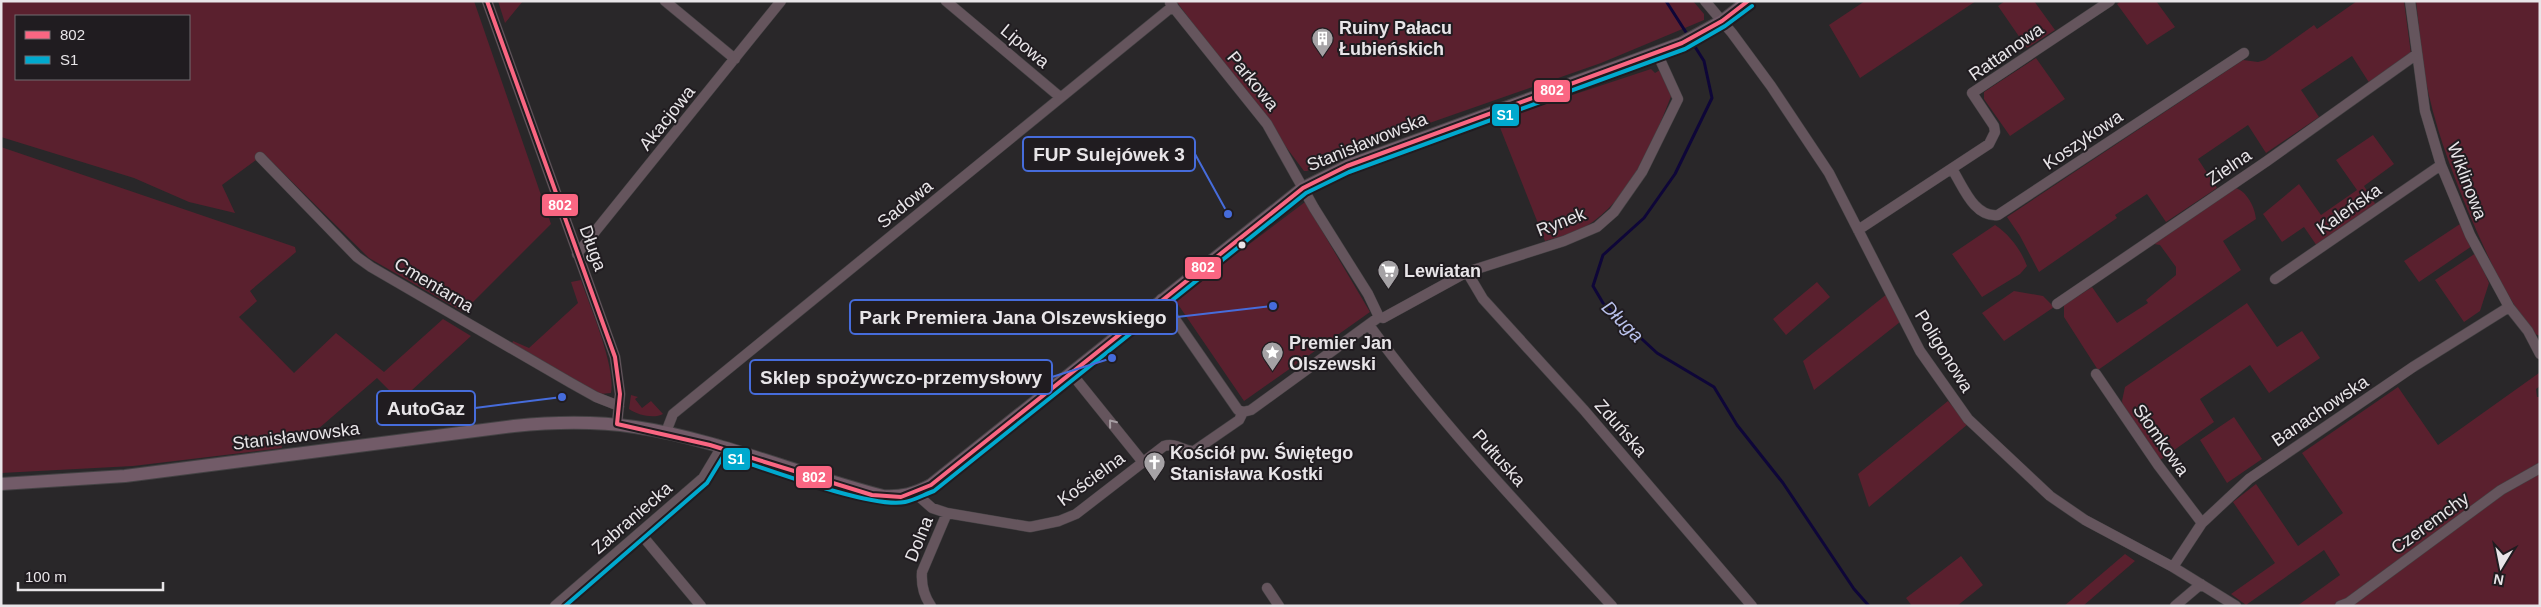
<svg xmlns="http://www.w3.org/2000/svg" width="2541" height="607" font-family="Helvetica,sans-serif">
  <rect width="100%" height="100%" fill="#292729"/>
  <path fill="#5a202e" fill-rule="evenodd" d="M1,1H474L551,224L463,312L369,258L264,154L222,185L235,213L189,202L134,178L1,137ZM16,16H189V79H16Z
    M498,1H523L505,23Z
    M1176,1H1693L1704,14V20L1601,63L1418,127L1384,133L1336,154L1326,162L1307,171H1304Z
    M1865,1H1976L1860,78L1829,25Z
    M2005,1H2034L2055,30L2027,48L1998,6Z
    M2121,1H2156L2175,27L2147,45L2117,4Z
    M2357,1H2404L2411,54L2370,84L2352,56L2301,90L2319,117L2266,153L2248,125L2198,159L2217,188L2166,222L2147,194L2115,215L2117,218L2039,272L2020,236L2007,217L2243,60L2258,62L2265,60L2314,25L2317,29Z
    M2416,1H2540V336L2535,334C2505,297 2487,255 2468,211C2450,167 2434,124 2425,77C2421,52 2419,26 2416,1Z
    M2036,58L2065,99L2010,136L1984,99V92Z
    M1651,69L1655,73L1660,70L1672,94C1653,142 1631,199 1585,227C1574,234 1558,237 1545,241L1497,120Z
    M2373,135L2394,164L2364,186L2376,205L2317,246L2304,227L2282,242L2263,214L2299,184L2321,215L2357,190L2336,160Z
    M1,147L295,247L296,252L250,291L257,301L239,317L294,373L336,333L384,372L443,319L471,336L400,401L377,378L310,436L280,439L282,448L133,466L1,473Z
    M2236,188C2247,192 2255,207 2256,219L2223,241L2241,270L2098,370L2064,317V305L2092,287L2117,323L2148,303L2146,300L2176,275V267L2160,245L2154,244Z
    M1305,202L1370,312L1244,401L1175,300Z
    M2460,224L2472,246L2419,282L2404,261Z
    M1995,225C2010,235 2021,250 2027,266L2020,274L1982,297L1952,254Z
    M2476,253L2489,283L2480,311L2464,322L2435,280Z
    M581,280C590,307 616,366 611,393L600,394L512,344L513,341L529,348L578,303L571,282Z
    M1817,282L1830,297L1786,335L1773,319Z
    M2014,291L2043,296L2054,307L2004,341L1982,313Z
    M1887,294L1900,322L1814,390L1803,361Z
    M2247,303L2277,347L2302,331L2320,358L2269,393L2250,365L2200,399L2214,422L2160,460L2124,410L2122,401L2125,387Z
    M2539,373L2540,386L2536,389L2537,397H2540V606H2297L2340,575L2324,550L2246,605L2231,594L2275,563L2233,502L2256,484L2298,546L2343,513L2302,453L2398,387L2438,445Z
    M631,395L638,397L635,399L642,408L651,401L663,414C654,419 637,415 629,409Z
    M1948,401L1968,424L1869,507L1858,474Z
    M2234,417L2262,459L2227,483L2200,440Z
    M2125,554L2135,561L2083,606H2064Z
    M1961,556L1983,585L1957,606H1912L1906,598Z"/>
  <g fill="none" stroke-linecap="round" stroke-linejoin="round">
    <path stroke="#0e0638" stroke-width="3" d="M1666,1L1689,37
      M1692,42L1704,61L1712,98L1675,174L1644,218L1603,255L1593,286L1603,303L1657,353L1714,387L1737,425L1783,483L1854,589L1869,606"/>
    <defs>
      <path id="minor" d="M487,1L615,357L620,394L617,424
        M665,1L735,59
        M946,1L1060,97
        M1705,1L1732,33L1771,86L1829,173L1920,351L1968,419L2050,496L2085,520L2173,567L2236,606
        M2410,1L2425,111L2441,165L2470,235L2509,307L2528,331L2540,354
        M1170,3L1267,124L1314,208L1368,294L1379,317
        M260,157L357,257L371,267L571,383L596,397L619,406
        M1952,169C1963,186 1974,218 1998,215L2244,53
        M1858,230L1989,144L1995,132L1994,126L1972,93L2110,1
        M577,254L781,1
        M1467,272L1483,299L1584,410L1752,606
        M2275,279L2441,165
        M1161,299L1238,410L1243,412L1251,410L1379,317L1383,318L1467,272L1564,241L1597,227L1614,212L1642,172L1678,99L1657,53
        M2057,304L2267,161L2417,54
        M1369,325C1442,425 1528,515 1612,606
        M1071,373L1142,461
        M2096,374L2158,465L2202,523
        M666,432L673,414L1173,6
        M915,493L932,508L947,513L1030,527L1059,521L1076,514L1164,446C1176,442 1184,452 1194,451L1239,420L1243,412
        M640,533L701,606
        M2173,567L2202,523L2249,479L2413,367L2509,307
        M1267,588L1279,606
        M555,606L703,478L721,448
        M931,606C924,596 921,585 922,572L947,513
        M2175,606L2201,584
        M2340,606L2348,603L2501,490L2540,468"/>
      <path id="major" d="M1,484L125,476L514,426C554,422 594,421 635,427C717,439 801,475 883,496C902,497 914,494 931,485L1303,188L1347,166L1682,43L1722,21L1748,1"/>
    </defs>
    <use href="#minor" stroke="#444244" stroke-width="11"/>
    <use href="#major" stroke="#444244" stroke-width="14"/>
    <use href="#minor" stroke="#65555d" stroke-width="10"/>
    <use href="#major" stroke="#725b68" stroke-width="12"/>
    <defs>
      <path id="bus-1" d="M487,1L615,357L620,394L617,424L710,445L872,495L901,497L931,485L1303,188L1347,166L1682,43L1722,21L1748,1"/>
      <path id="bus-2" d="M565,606L707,483L724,455C762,467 871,509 905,502C915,500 925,494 934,491L1306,193L1349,172L1685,49L1725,26L1752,6"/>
    </defs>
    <use href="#bus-1" stroke="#201c20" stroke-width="8"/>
    <use href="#bus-2" stroke="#201c20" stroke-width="8"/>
    <use href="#bus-1" stroke="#fa6682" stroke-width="4"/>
    <use href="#bus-2" stroke="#00a9ce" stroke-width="4"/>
  </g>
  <defs><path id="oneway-chevron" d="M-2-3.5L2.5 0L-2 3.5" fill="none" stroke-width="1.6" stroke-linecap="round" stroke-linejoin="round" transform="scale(1.25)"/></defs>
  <use stroke="#a69da2" href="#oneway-chevron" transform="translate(1112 423) rotate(-129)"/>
  <defs>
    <symbol id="building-pin" viewBox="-11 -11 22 30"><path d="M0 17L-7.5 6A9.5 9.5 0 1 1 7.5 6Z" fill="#a5a2a5" stroke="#201c20"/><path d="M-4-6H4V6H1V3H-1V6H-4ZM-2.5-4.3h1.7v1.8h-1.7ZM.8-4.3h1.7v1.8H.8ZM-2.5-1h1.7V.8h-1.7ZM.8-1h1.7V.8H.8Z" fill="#fff"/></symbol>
    <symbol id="supermarket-pin" viewBox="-11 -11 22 30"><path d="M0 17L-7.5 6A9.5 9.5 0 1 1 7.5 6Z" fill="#a5a2a5" stroke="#201c20"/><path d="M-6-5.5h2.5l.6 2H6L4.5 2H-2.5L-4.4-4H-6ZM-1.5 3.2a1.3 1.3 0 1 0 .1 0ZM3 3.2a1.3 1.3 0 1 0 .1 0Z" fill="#fff"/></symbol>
    <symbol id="sight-pin" viewBox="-11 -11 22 30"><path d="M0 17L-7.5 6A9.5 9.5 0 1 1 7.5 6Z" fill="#a5a2a5" stroke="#201c20"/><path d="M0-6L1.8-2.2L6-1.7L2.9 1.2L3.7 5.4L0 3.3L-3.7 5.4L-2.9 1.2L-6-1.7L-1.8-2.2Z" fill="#fff"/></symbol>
    <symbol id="church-pin" viewBox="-11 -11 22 30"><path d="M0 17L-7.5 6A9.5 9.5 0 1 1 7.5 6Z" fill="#a5a2a5" stroke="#201c20"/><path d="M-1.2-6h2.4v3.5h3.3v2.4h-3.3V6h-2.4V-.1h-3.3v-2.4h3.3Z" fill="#fff"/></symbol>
  </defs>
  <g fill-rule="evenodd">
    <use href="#building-pin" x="1310" y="26" width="25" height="34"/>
    <use href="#supermarket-pin" x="1376" y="258" width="25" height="34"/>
    <use href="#sight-pin" x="1260" y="340" width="25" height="34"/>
    <use href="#church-pin" x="1142" y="450" width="25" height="34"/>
  </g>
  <circle fill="#e8e5e8" stroke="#201c20" stroke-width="2" cx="1242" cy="245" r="4.5"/>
  <g text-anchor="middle" stroke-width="4" stroke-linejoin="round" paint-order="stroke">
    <g font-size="18" font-weight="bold" fill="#e8e5e8" stroke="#201c20" text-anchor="start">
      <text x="1339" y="34">Ruiny Pałacu<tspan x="1339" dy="21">Łubieńskich</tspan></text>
      <text x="1404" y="277">Lewiatan</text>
      <text x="1289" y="349">Premier Jan<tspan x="1289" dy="21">Olszewski</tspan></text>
      <text x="1170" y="459">Kościół pw. Świętego<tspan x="1170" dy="21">Stanisława Kostki</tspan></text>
    </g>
    <g font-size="18" fill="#e8e5e8" stroke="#201c20">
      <text transform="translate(1025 46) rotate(40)" y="6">Lipowa</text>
      <text transform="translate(2006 52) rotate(-35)" y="6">Rattanowa</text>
      <text transform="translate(1253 81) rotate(51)" y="6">Parkowa</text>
      <text transform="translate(667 118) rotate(-51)" y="6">Akacjowa</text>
      <text transform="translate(2083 140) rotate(-34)" y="6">Koszykowa</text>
      <text transform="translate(1367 142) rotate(-22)" y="6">Stanisławowska</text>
      <text transform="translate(2229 167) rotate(-34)" y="6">Zielna</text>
      <text transform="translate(2467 181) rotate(69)" y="6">Wiklinowa</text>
      <text transform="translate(905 204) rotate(-39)" y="6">Sadowa</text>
      <text transform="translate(2349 209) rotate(-35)" y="6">Kaleńska</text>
      <text transform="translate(1561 222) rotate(-21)" y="6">Rynek</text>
      <text transform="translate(593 248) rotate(70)" y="6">Długa</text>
      <text transform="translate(434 285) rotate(31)" y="6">Cmentarna</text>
      <text transform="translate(1944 351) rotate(58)" y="6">Poligonowa</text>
      <text transform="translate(2320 411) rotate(-34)" y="6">Banachowska</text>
      <text transform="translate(1621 428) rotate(49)" y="6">Zduńska</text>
      <text transform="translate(296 436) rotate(-7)" y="6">Stanisławowska</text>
      <text transform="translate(2161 440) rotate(55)" y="6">Słomkowa</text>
      <text transform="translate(1499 458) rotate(48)" y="6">Pułtuska</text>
      <text transform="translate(1091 479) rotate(-36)" y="6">Kościelna</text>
      <text transform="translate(632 518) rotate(-41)" y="6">Zabraniecka</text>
      <text transform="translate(2430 523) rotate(-36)" y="6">Czeremchy</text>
      <text transform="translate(919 539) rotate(-68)" y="6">Dolna</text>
    </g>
    <g font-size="19" font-style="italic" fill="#bbc3ee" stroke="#201c20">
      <text transform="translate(1623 321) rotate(45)" y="7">Długa</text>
    </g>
  </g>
  <path fill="none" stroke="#466cdb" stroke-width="2" d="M1228 214L1195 154M1273 306L1177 317M1112 358L1052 377M562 397L475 408"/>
  <g fill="#466cdb" stroke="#201c20" stroke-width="2">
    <circle cx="1228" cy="214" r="5"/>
    <circle cx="1273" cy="306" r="5"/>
    <circle cx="1112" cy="358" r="5"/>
    <circle cx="562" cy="397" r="5"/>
  </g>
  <g fill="#201c20" stroke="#466cdb" stroke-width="2">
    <rect x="1023" y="137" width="172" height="34" rx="5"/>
    <rect x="850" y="300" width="327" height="34" rx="5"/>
    <rect x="750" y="360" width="302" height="34" rx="5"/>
    <rect x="377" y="391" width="98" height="34" rx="5"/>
  </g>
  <g font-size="19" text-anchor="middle" font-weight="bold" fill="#e8e5e8">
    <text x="1109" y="161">FUP Sulejówek 3</text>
    <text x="1013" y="324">Park Premiera Jana Olszewskiego</text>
    <text x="901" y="384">Sklep spożywczo-przemysłowy</text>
    <text x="426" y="415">AutoGaz</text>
  </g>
  <g stroke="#201c20" stroke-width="2">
    <rect x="1533" y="79" width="38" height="24" rx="5" fill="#fa6682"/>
    <rect x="1491" y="103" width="29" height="24" rx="5" fill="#00a9ce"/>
    <rect x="541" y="193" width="38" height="24" rx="5" fill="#fa6682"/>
    <rect x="1184" y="256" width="38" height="24" rx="5" fill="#fa6682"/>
    <rect x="722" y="447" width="29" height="24" rx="5" fill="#00a9ce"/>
    <rect x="795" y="465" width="38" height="24" rx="5" fill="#fa6682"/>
  </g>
  <g font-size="14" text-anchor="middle" font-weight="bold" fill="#fff">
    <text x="1552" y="95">802</text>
    <text x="1505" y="120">S1</text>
    <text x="560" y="210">802</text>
    <text x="1203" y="272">802</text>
    <text x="736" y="464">S1</text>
    <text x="814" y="482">802</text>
  </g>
  <rect width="2541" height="607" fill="none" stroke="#e8e5e8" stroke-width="5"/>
  <rect x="15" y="15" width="175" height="65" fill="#201c20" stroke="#706c70"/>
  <rect x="25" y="31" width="25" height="8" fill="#fa6682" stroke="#706c70"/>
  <text x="60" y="40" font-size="15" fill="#e8e5e8">802</text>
  <rect x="25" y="56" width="25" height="8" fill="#00a9ce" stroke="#706c70"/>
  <text x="60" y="65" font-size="15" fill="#e8e5e8">S1</text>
  <g transform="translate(2501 567) rotate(190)" stroke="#201c20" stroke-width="4" paint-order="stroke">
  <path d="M0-4L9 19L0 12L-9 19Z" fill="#e8e5e8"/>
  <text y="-8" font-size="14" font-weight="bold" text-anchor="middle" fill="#e8e5e8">N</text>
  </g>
  <path d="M18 582v8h145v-8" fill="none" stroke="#e8e5e8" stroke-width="2.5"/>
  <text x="25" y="582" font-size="15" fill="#e8e5e8" stroke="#201c20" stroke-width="4" paint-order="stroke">100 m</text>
</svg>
